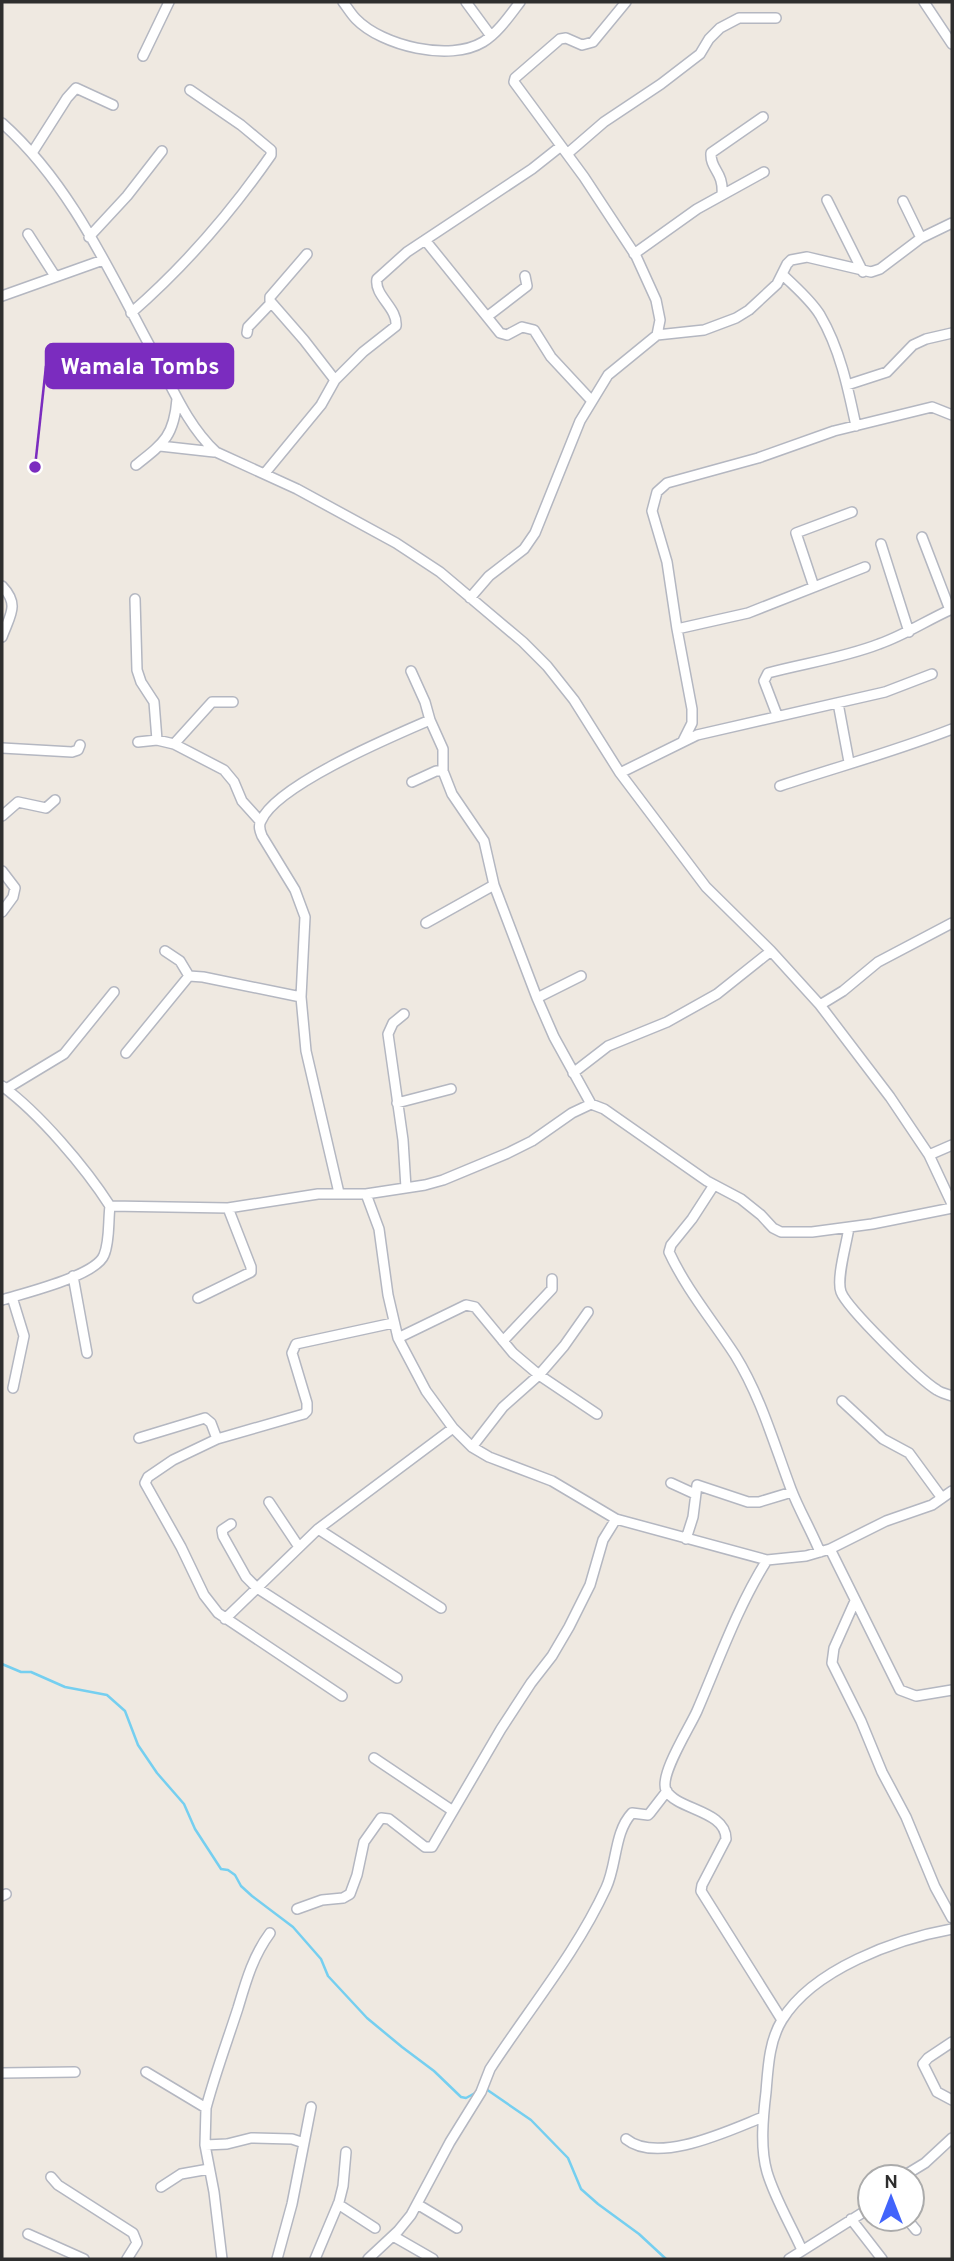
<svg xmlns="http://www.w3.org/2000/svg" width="954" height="2261" font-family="Overpass,sans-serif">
  <rect width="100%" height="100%" fill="#efe9e1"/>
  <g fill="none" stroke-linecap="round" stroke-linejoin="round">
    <path stroke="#75cff0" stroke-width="2.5" d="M2,1664L21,1672H31L65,1687L107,1695L125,1711L138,1745L157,1773L184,1804L195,1829L221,1869L228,1870L235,1875L241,1886L252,1896L293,1927L321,1959L328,1976L367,2018L402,2047L434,2071L461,2097L466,2098L477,2092
      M486,2089L531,2120L568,2158L581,2189L598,2204L639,2234L666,2259"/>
    <defs>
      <path id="minor" d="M343,2C347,7 351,14 356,19C382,46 450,62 483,42C498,33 510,15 520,2
        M466,2L491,36
        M626,2L593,42L582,45L566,38L560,39L515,78L514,82L584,177L636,256L656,300L660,320L657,335
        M924,2L952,44
        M143,56L169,2
        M2,123C74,187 113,280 159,363C175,394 190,428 216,452L297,489L396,543L440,572L523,642L547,666L574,700L620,773L706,887L771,951L820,1005L890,1097L929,1155L952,1204
        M32,153L67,98L76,88L113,105
        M567,154L604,122L661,84L700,54L709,39L720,28L739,18H776
        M722,195C724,171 710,170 711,153L763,117
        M827,200L863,272
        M903,201L921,238
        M28,234L55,276
        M89,237L127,196L162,151
        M425,240L500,333L507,335L522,327L534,330L551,357L591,400
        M307,254L270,297V301L304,340L335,380
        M634,254L697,209L764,172
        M782,274C795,287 810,299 820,315C840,349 848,388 856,426
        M2,296L103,260
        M131,313C185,266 230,214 271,155V150L241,125L190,90
        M488,316L527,286L525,276
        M247,333L248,327L270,304
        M847,385L887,372L913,345L926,339L952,333
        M160,446L214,452
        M136,465C164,443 174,436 177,399
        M265,473L321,405L335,380L363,352L396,326C398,308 374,296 377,279L407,252L532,169L561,146
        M922,537L950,610
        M881,544L909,632
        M2,586C20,605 10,615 2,637
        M814,587L796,533L852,512
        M470,598L489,576L524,549L535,533L580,421L608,375L657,335L704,330L736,318L749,310L777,284L787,264L791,260L807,257L871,272L880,269L921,238L952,223
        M135,599L137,670L141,682L154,702L157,740
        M677,629L667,562L652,511L657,492L667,483L758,458L834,431L932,407L952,415
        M838,703L849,762
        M777,715L764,681L768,673C805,663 843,658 879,644C905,635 927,620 952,609
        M430,720L443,749V771
        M683,741L692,723V709L677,629L748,613L865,567
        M138,742L157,740L174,744L224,770L234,782L242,801L260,821
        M174,744L212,702H233
        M2,748L72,752L78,750L80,745
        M620,773L697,735L885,692L932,674
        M412,782L436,771H443L452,794L484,841L494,885L537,998L554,1037L591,1104
        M780,786C837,767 896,751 952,729
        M2,816L18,802L46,808L55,800
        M2,871L15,888L13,897L2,912
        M426,923L494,885
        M165,951L180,961L189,976
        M537,998L581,976
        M820,1005L843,991L878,962L952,923
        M404,1014L393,1023L388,1034L403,1140L406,1188
        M126,1053L189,976L203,977L301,997
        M573,1073L608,1046L667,1022L717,994L771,951
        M2,1086C39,1113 85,1167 110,1206L228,1208L318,1194H366L425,1185L443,1180L508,1153L532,1141L572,1113L591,1104L604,1109L707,1181L741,1199L761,1215L773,1228L781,1232H812L872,1224L952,1208
        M6,1089L64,1054L114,992
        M397,1103L451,1089
        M929,1155L952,1145
        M714,1185L692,1219L671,1245L669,1252C686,1289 713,1321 735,1355C761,1397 774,1444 791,1489C799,1510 811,1530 820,1552
        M339,1193L306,1051L301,997L305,917L295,890L262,836C260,831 258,826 261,821C276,785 393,736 430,720L425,702L411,671
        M366,1194L379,1229L388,1295L398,1338L426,1391L453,1428L472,1447L489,1457L552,1481L616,1519L767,1560L806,1556L830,1549L886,1521L932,1505L952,1491
        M849,1227C847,1243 836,1278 841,1292C847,1308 920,1380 937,1390C941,1393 947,1394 952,1396
        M73,1276L87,1353
        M12,1297L24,1336L13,1388
        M198,1298L251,1272V1267L228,1208
        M2,1300C24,1293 96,1276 104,1255C110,1241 108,1221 110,1206
        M398,1338L466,1305L475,1307L513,1353L539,1375L597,1414
        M503,1341L552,1289V1279
        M842,1401L883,1439L909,1453L942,1498
        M139,1438L205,1418L211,1423L217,1439
        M472,1447L503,1407L539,1375L564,1346L588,1312
        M671,1483L695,1494
        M269,1502L299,1547
        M231,1524L222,1530L223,1536L246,1577L257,1588L397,1678
        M318,1529L441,1608
        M686,1539L693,1517L697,1485L748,1502H759L792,1492
        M830,1549L900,1690L916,1696L952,1690
        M767,1560C737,1608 719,1660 697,1711C690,1727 659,1775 666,1790C676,1810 726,1810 726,1839L702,1885L701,1891L782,2020
        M855,1601L834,1648L832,1663L861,1721L882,1772L906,1817L935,1887L952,1918
        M225,1619L318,1529L453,1428
        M342,1696L218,1613L204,1595L181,1547L145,1483L148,1477L173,1460L217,1439L304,1414L307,1411V1403L292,1353L296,1344L393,1323
        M374,1758L453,1811
        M2,1896L6,1894
        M297,1909L322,1900L343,1898L350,1894L357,1875L364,1842L381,1818L389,1819L425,1847H432L501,1729L531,1683L552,1656L569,1627L590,1585L603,1540L616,1519
        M952,2042L928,2058L923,2064L937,2092L952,2100
        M146,2072L206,2108L205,2145L214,2192L222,2259
        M2,2073L75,2072
        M206,2108C215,2074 227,2042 238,2008C246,1981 253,1956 270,1933
        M626,2139C658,2165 730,2130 763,2117
        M304,2143L311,2107
        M205,2145L227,2144L251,2138L292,2139L304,2143L292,2204L277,2259
        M51,2177L58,2185L133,2233L137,2243L127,2259
        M902,2177L925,2163L952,2138
        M161,2187L181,2174L209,2169
        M338,2204L375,2228
        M417,2204L457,2228
        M851,2219L882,2259
        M907,2219L916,2230
        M28,2234L84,2259
        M393,2236L433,2259
        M802,2250C791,2225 775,2199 767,2172C760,2148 763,2117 766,2092C768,2068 769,2041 782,2020C813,1969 896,1939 952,1929
        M315,2259L339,2202L343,2186L346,2152
        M368,2259L398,2231L411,2215L450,2142L481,2092L490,2069C529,2009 576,1953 606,1888C617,1865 614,1832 632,1813L648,1815L650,1813L667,1791
        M789,2259L870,2208"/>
    </defs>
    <use href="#minor" stroke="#b4b7c1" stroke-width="12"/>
    <use href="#minor" stroke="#fff" stroke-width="9"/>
  </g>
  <path fill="none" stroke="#7b2cbf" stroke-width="2.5" d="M35 467L46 366"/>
  <circle fill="#7b2cbf" stroke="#fff" stroke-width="2.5" cx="35" cy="467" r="7"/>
  <rect fill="#7b2cbf" stroke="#7b2cbf" stroke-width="2.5" x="46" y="344" width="187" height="44" rx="7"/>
  <g font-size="23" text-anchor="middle" font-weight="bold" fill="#fff">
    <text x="140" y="374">Wamala Tombs</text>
  </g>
  <rect width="954" height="2261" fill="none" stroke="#2e2e2e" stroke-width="7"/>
  <g transform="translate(891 2198)"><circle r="33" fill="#ffffff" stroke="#ababab" stroke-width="2"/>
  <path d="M0-5L12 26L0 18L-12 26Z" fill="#4264fb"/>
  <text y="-10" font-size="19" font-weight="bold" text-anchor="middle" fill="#2e2e2e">N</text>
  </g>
</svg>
